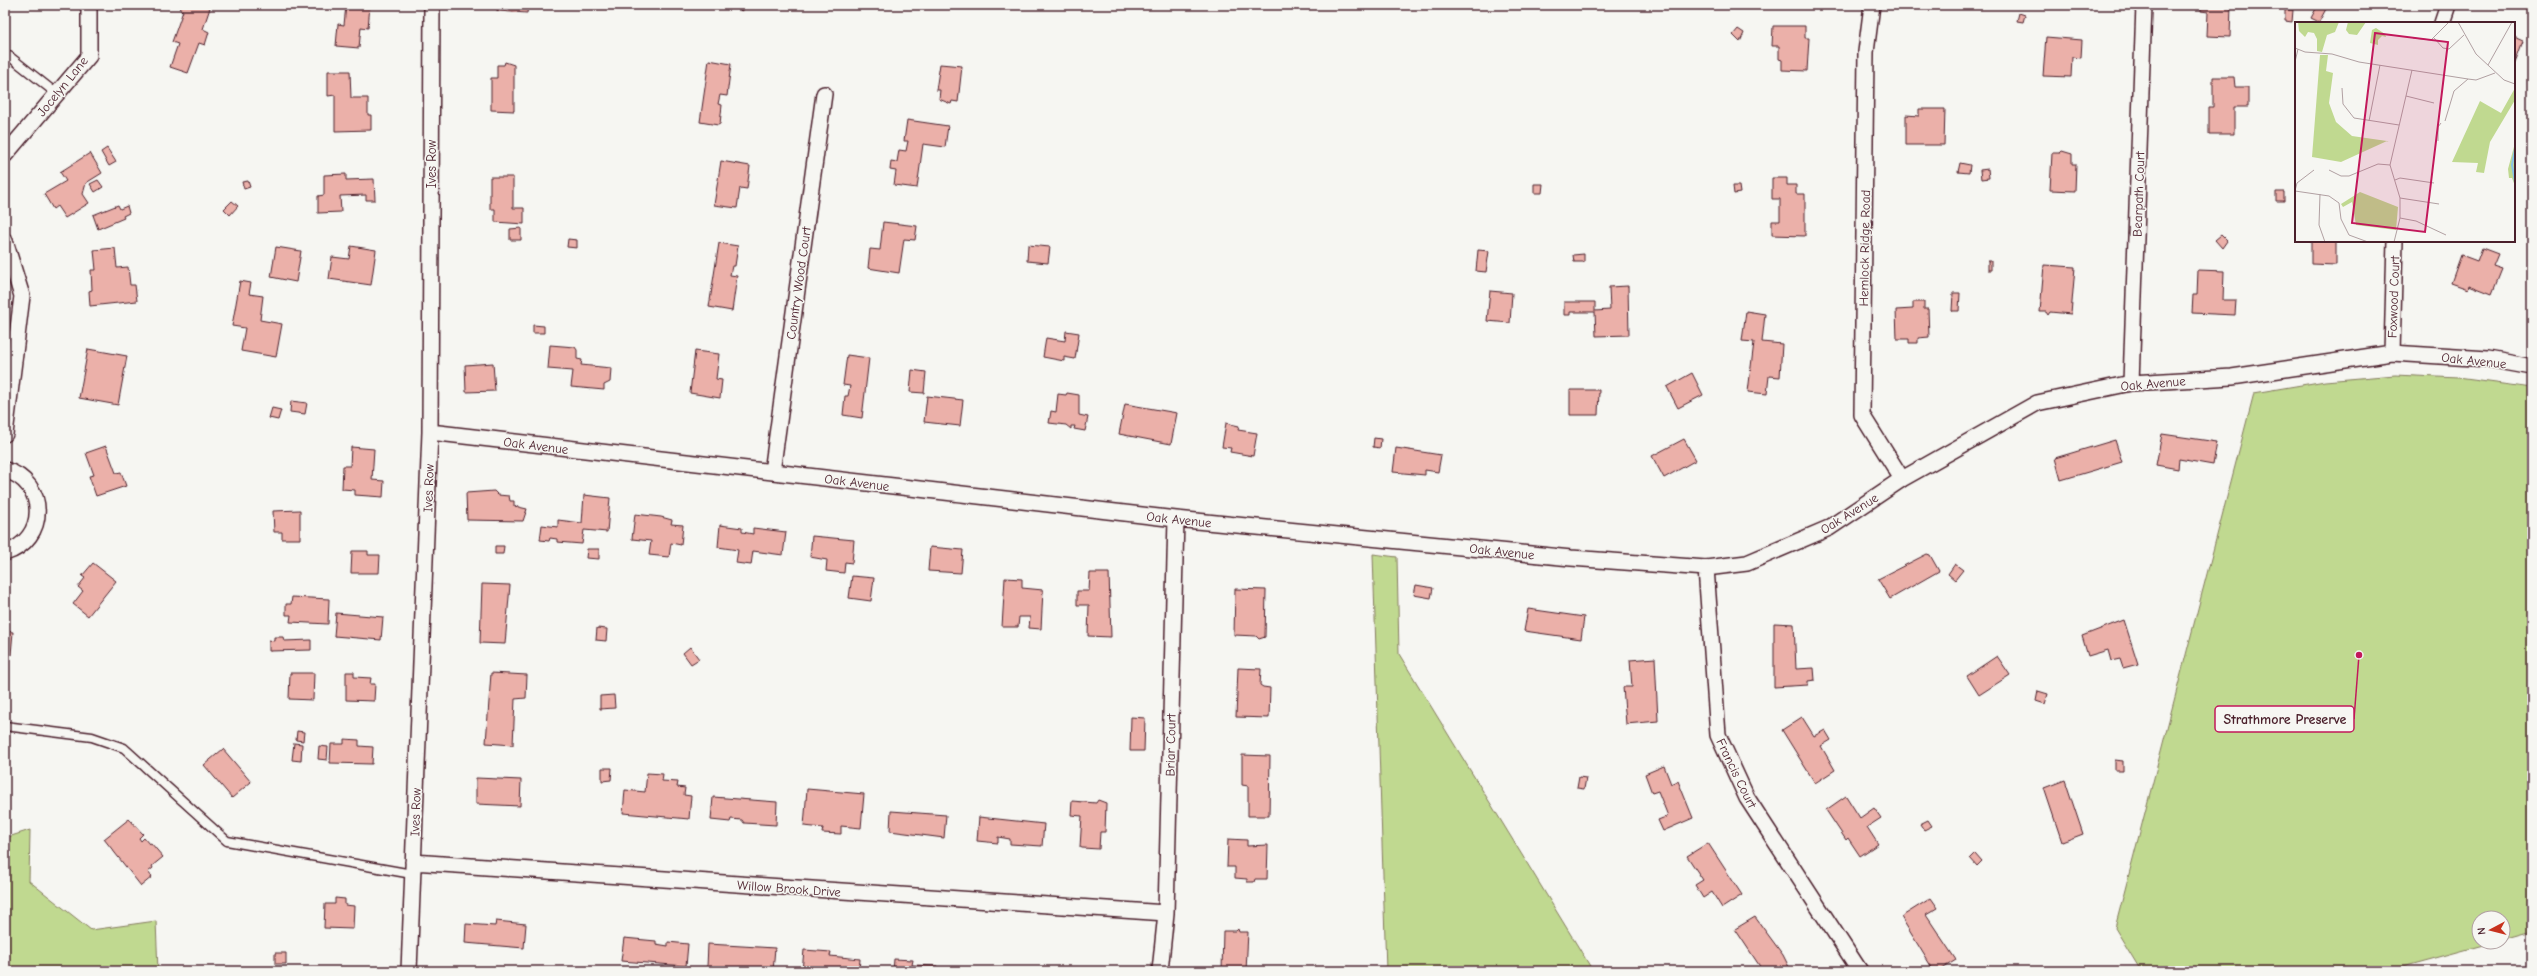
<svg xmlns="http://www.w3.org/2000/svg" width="2537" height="976" font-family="'Comic Neue',sans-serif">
  <rect width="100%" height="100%" fill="#f6f6f2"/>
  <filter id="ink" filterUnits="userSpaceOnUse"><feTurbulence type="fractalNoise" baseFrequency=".025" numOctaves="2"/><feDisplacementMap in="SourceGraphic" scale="8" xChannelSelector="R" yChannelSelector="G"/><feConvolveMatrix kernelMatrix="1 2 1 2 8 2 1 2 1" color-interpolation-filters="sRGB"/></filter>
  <g filter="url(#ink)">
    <path fill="#c0d990" stroke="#857c5e" d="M2395,375L2458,378L2532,388V931L2503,939V918H2479V942H2494L2388,971H2141L2115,928L2254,393L2325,381Z
      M1373,554L1397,557L1399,654L1593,971H1386Z
      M30,830L29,881L91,930L156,921L158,971H5V838Z"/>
    <path fill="#ebb0a9" stroke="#4a1f2b" d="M182,5H202L210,8L203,29L209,32L205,45L199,43L188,73L170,67L178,44L172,42L183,11L180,10Z
      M346,5H370L368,28L361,27L359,48L336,46L338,24L344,25Z
      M498,5H528L527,13L497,11Z
      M736,5H749L741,11Z
      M2201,5H2231L2230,37L2207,36L2208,12L2201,11Z
      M2318,5L2327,7L2319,22L2311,18Z
      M2285,10H2293L2292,22L2285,21Z
      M2019,13L2025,15L2023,22L2017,21Z
      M1773,26H1805V38H1809L1807,71L1782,70V60L1779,59V46H1772Z
      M1738,29L1744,33L1740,42L1733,35Z
      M2046,37L2082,40L2081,58L2072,57L2071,77L2043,76Z
      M2514,37L2523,41L2514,65Z
      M709,60L731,64L727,96L720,95L718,104L722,105L720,124L718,125L700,122Z
      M505,62L514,65V111L491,110V78H497V65H504Z
      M940,64L962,66L958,102L952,101L951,104L939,99L940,90H936Z
      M328,71H350L351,98H368V115H371V130L335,131V95L328,96Z
      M2213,77H2234L2235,87H2248V107H2234V134H2209V107H2213Z
      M1919,109H1945L1944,145H1906V115L1919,116Z
      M907,120L948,126L945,147L923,144L917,188L894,185L896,171L890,170L891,161L897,162L899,150L906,151L908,141H904Z
      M107,148L116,162L109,166L101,152Z
      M2062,151L2072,154V164H2076L2075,191L2050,190L2052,153H2060Z
      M90,153L102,173L86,183L83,194L89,203L65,218L57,206L53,209L44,194L66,181L60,172Z
      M721,161L750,166L747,189L740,188L737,208L714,205Z
      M1960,163L1970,165L1969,173L1958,172Z
      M1988,169L1989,178L1981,179L1980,170Z
      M346,174V180L374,179L375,200H366V195L340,196L341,212L318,213V196L324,195V175Z
      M490,177H513V208H524V224L495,222V209H490Z
      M1772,178H1787V185H1796V194H1805V236L1772,235V221H1780V199H1772Z
      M98,180L103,187L95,192L90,184Z
      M248,181L250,187L244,189L242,182Z
      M1534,184H1543L1542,193H1534Z
      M1733,186H1739L1740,193L1734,194Z
      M2276,192H2284V201H2276Z
      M232,201L238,206L230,215L224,209Z
      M118,205L120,209L127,206L129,213L123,216L124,218L98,229L93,215Z
      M883,222L917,226L915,240L904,239L899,273L868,268L870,249L880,250Z
      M521,228V240H510V229Z
      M2221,235L2227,241L2222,248L2215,240Z
      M568,239L577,240V248L567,247Z
      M2311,241H2336V265L2311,264Z
      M719,243L738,246L735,266H732L730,275L737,276L732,311L709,307Z
      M1028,245L1050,247L1048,263L1027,261Z
      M351,246L376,250L371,285L329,279L332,257L349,259Z
      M276,247L301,251L296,282L271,277Z
      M115,248L117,268L128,267L130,285H135L137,301L90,306L89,291L92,290L91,270H96L94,250Z
      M2482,248L2498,254L2493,266L2502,269L2492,294L2469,285L2468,289L2451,283L2461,255L2477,261Z
      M1478,250L1489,251L1486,272L1476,271Z
      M1584,254V262H1574L1573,255Z
      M1988,261H1991V270H1988Z
      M2044,265L2075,267L2071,314L2050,312L2048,315L2046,312H2040Z
      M2198,270L2224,271L2223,300H2236L2235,315L2192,313L2193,295H2197Z
      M240,281L251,283L249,294L263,296L260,320L282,324L276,357L241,351L245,328L232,326Z
      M1628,286L1629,335L1596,336L1595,312H1570V315H1564V302H1595V311L1610,310L1609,287Z
      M1490,291L1512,293L1510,323L1487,321Z
      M1953,293H1960L1959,311H1952Z
      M1913,302H1924V309H1928L1929,337L1918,338V343H1909V339H1897L1896,310L1913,309Z
      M1746,311L1765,314L1762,342L1782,344L1780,377L1769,376L1767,394L1748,392L1754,342L1742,341Z
      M533,325L544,326V333H533Z
      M1066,331L1079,333L1075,359L1064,357V361L1043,357L1046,338L1065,341Z
      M550,345L575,347L577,350V359L582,360L581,365L611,368L610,382L604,385V390L571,387L573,371L548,369Z
      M88,349L127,356L118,405L79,398Z
      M695,351L719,354L716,379L722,380L720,398L690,393Z
      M847,355L869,358L862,418L843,415L845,396H848L850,386L843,385Z
      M493,363L495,391L466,392L465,365Z
      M912,370L926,372L924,393L910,392Z
      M1692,373L1703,395L1678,408L1667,387Z
      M1570,390H1599L1598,415H1570Z
      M1067,393L1079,395V415L1088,417L1085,431L1074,429L1075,426H1071V429L1066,425L1049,423L1051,411L1056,412L1058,394L1066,395Z
      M927,396L963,400L960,426L924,422Z
      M291,401L307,403L305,414L290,412Z
      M1125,404L1177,413L1171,444L1119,434Z
      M272,408L281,410L278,420L269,418Z
      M1226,423L1239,426L1238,430L1257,433L1253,456L1230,452L1231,448L1222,447Z
      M2162,434L2217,442L2213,465L2179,459L2178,469L2156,465Z
      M1374,438L1381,439L1380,448L1373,447Z
      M1684,439L1696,460L1664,478L1652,456Z
      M2115,440L2122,462L2061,480L2055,458Z
      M106,446L116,473L121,472L126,486L96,496L89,476L94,475L86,453Z
      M351,447L374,449L372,480L384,481L383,497L355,495V490L342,489L343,466H350Z
      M1396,448L1441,455L1438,472L1425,470V475L1393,472Z
      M494,491L498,495L509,496L510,501H514V506L527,509L523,521L467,520L466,493Z
      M584,495L610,498L607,532L584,530L582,544L557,542V539L550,538L549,541L540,540L542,525L558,527V520L582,523Z
      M300,510V539H282V532H274L273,511Z
      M635,514L661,517L672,520L671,524L683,525L681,545L671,543L669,557L649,555L651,541L632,539Z
      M720,525L742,528V532L753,534V528L786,532L783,555L753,551L751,565L736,563L738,550L718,547Z
      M812,536L854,540L852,563L845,562L844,573L826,571L827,560L810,557Z
      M495,546H504L503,554H495Z
      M930,547L963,550L961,573L928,571Z
      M587,549H599V559L586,558Z
      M352,551H368V555H380L379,573H351Z
      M1927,554L1930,555L1939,571L1890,599L1878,579Z
      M93,563L116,581L88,616L73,604L83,591L78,587L85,578L82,576Z
      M1955,564L1963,570L1955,580L1948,574Z
      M1090,573H1109L1111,637L1088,636L1089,605H1077V591H1089Z
      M852,576L874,578L871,601L849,598Z
      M1005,578L1022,579V588L1043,590L1041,629L1029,628L1030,617H1019L1018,627H1002Z
      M482,584L510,585L505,644L480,643Z
      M1416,585L1433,588L1431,598L1414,595Z
      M1235,589L1266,590L1265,637L1259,639L1256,636L1234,635Z
      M292,597L329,599L328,624L290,622L291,615H286V604H291Z
      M1528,609L1584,617L1581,639L1524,631Z
      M336,613L383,617L381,640L334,636Z
      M2124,620L2138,664L2123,668L2120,659L2111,661L2108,650L2088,656L2082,636Z
      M1774,623L1794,624L1796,669L1814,668L1815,680L1808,681V685L1774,687Z
      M597,628L607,629L606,641L596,640Z
      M5,631L13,632L11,655H5Z
      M274,637H283L284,641L311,640V650L269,651V640L274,641Z
      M690,647L699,659L691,664L683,653Z
      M1997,656L2010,675L1979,695L1967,676Z
      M1655,658L1658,721L1626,724L1623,687H1632L1630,660Z
      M1238,668L1261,669L1260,685L1263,687L1270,688L1269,718L1236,717Z
      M346,672H354V677L371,678L370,684H375L374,701L346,700Z
      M290,673H314L313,700L289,699Z
      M491,673L527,675L526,698L515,699L513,745L486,743Z
      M2038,691L2048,694L2045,704L2036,701Z
      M614,695L615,708L600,709V696Z
      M1131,717L1145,718L1144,751H1130Z
      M1802,717L1814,736L1825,730L1831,740L1821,746L1835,770L1815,783L1782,730Z
      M297,731L304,732L303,741L296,740Z
      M344,739L359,740V746L373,747L372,764L330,763L331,744H344Z
      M294,743L302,744L301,761L292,760Z
      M319,746L328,747L327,760L318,759Z
      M223,749L251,782L232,798L204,765Z
      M1242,755L1270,756L1269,816H1248V786L1242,785Z
      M2115,760L2123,761V771H2115Z
      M1664,766L1671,784L1678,781L1693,818L1663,831L1658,820L1668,816L1658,791L1652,793L1645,774Z
      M602,768H612L611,780L602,781Z
      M647,773L663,774L662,781L678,782L677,787L685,788L684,795L691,796L689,819L623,813L625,790L645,792Z
      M1579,777L1586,778L1584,789L1577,788Z
      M476,778L521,780L520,806L476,804Z
      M2065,780L2083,834L2062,842L2044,788Z
      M807,789L864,794L861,828L841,826V834L822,833L823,828L804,826Z
      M1846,796L1860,818L1874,808L1881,818L1867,827L1878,844L1860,856L1848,838L1846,840L1826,810Z
      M713,797L777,802L776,825L744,823L742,820L731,819L730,822L711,820Z
      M1098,800L1106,803L1105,832H1100L1099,849L1082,848L1080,847L1082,816L1071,815L1072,801L1096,803Z
      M891,811L946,815L944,838L890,831Z
      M979,817L1044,824L1042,846L1010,844V839L998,837V843L977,841Z
      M129,819L143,834L139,838L141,841L144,838L149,844L151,843L163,857L152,866L153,868L148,872L152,877L141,886L104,839Z
      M1928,820L1932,826L1924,830L1920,824Z
      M1228,839L1247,840V846L1268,845L1267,879H1255L1254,882H1247V879L1235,878V867H1227Z
      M1708,843L1742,895L1722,908L1712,892L1703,898L1695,885L1703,880L1687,856Z
      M1975,853L1982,861L1977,866L1970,858Z
      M335,898L345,899V905L354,906L353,929L324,928L325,904H335Z
      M1931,898L1938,908L1926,915L1956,960L1938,971H1934L1901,917Z
      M1755,917L1783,955L1790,969L1787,971H1763L1735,929Z
      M496,921L526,924L524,948L465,943L466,924L495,926Z
      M1238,929L1239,932H1248L1246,971H1222L1223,931H1236Z
      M624,938L656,941V944L668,946V942L688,944L686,966L621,961Z
      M708,944L775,948L773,971L721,968V971H710V968L707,967Z
      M804,950L831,952L830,956L860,959L859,971H802Z
      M275,953H286V964H275Z
      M894,959L913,960L912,965L937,966V971H893Z
      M1040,968L1071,970V971H1040Z"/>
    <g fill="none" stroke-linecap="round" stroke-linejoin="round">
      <defs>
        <path id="service" d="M5,57L9,56L57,94
          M5,726L92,737L124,748L227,841L412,874"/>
        <path id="minor" d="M1872,5L1866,52L1862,415L1902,479
          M2442,23L2448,5
          M5,155L89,56V5
          M5,241L22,296L5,434
          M2392,353L2395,241
          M2131,383L2144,5
          M430,432L1176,519L1571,558L1706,568L1747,563L1829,528L1902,479L2037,403L2131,383L2232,377L2392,353L2488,359L2532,367
          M5,470C48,482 48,540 5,553
          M772,472L824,94
          M1706,568L1718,735L1747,798L1860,971
          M413,862L1166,913
          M409,971L430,432L432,5
          M1160,971L1166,913L1176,519"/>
      </defs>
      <use href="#service" stroke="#4a1f2b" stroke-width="11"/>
      <use href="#minor" stroke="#4a1f2b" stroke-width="18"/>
      <use href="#service" stroke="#f6f6f2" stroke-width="8"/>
      <use href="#minor" stroke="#f6f6f2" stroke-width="15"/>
    </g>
  </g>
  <g text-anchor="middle" stroke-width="3" stroke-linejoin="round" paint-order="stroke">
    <g font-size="13" fill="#4a1f2b" stroke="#f6f6f2">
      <text transform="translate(62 86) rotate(-51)" y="5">Jocelyn Lane</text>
      <text transform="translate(431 164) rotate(-90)" y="5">Ives Row</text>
      <text transform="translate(2138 194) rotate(-88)" y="5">Bearpath Court</text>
      <text transform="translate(1864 248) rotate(-89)" y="5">Hemlock Ridge Road</text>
      <text transform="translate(798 283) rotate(-82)" y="5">Country Wood Court</text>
      <text transform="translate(2393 297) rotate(-88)" y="5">Foxwood Court</text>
      <text transform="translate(2474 360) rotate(6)" y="5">Oak Avenue</text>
      <text transform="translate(2153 383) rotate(-5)" y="5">Oak Avenue</text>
      <text transform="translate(536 445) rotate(7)" y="5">Oak Avenue</text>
      <text transform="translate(857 482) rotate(7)" y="5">Oak Avenue</text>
      <text transform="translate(428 488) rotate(-88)" y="5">Ives Row</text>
      <text transform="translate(1849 513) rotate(-32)" y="5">Oak Avenue</text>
      <text transform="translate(1179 519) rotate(6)" y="5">Oak Avenue</text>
      <text transform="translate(1502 551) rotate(6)" y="5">Oak Avenue</text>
      <text transform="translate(1170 745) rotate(-89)" y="5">Briar Court</text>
      <text transform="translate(1737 773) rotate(64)" y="5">Francis Court</text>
      <text transform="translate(415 812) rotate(-88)" y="5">Ives Row</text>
      <text transform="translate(789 888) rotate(4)" y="5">Willow Brook Drive</text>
    </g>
  </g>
  <g transform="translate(2295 22)">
    <rect width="220" height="220" fill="#f6f6f2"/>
    <path d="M3,0H44L40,10L32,13L27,30L22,29V17L19,11L13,10L10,15L4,9ZM53,0H71L62,13L54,12L51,8ZM81,6L90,12L91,15L87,14L83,18V23L75,21L77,8ZM25,33H33L31,49L38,51L34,81L41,100L57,114L99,120L92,119L46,140L17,135ZM220,66V78L195,120L189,151L181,150L183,141L157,140L185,79L206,91ZM220,121L219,145L220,164L217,156H214L213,147ZM65,170L103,185L101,208L61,203L57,180L48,185L46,182Z" fill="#c0d990"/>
    <path fill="none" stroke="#88c4e8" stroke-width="2" d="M220,127L217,143L220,160"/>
    <path fill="none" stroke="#b1a0a2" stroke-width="1" d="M163,0L181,32L209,58L220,62M118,16L136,18L154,0M139,16L148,26L154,27L169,13M0,26L10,30L37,32L64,40L173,57L181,58L200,51M0,40L3,27M193,43L217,0M47,66L48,82L59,96L104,103M111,74L139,81M74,99L85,43M150,99L159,69L173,57M143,119V105L146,101M34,148L46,154H54L83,142L95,143M100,158L105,156L139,161M0,169L34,174L44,181L46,197L54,213L73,220M0,169L2,161L19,148M25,172L24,203L30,220M105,176L144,182M105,196L121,199L151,213M99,220L105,196V176L95,143L117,48"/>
    <path fill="#c2185b" fill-opacity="0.15" stroke="#c2185b" stroke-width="2" d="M80,11L153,20L130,210L57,201Z"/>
    <rect width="220" height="220" fill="none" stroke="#4a1f2b" stroke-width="2"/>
  </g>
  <path fill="none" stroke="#c2185b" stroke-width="1.5" d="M2359 655L2354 719"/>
  <circle fill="#c2185b" stroke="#f6f6f2" stroke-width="1.5" cx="2359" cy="655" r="4"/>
  <rect fill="#f6f6f2" stroke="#c2185b" stroke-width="1.5" x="2215" y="706" width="139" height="26" rx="4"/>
  <g font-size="14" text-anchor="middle" font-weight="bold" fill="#4a1f2b">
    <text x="2285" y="724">Strathmore Preserve</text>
  </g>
  <rect width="2537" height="976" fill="none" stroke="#f6f6f2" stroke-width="20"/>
  <rect x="10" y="10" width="2517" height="956" fill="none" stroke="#4a1f2b" stroke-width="1.5" filter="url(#ink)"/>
  <g transform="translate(2491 930) rotate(263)"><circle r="19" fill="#f6f6f2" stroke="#b1a0a2"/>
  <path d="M0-3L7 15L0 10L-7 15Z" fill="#c8321e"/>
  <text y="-6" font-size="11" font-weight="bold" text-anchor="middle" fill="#4a1f2b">N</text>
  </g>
</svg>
